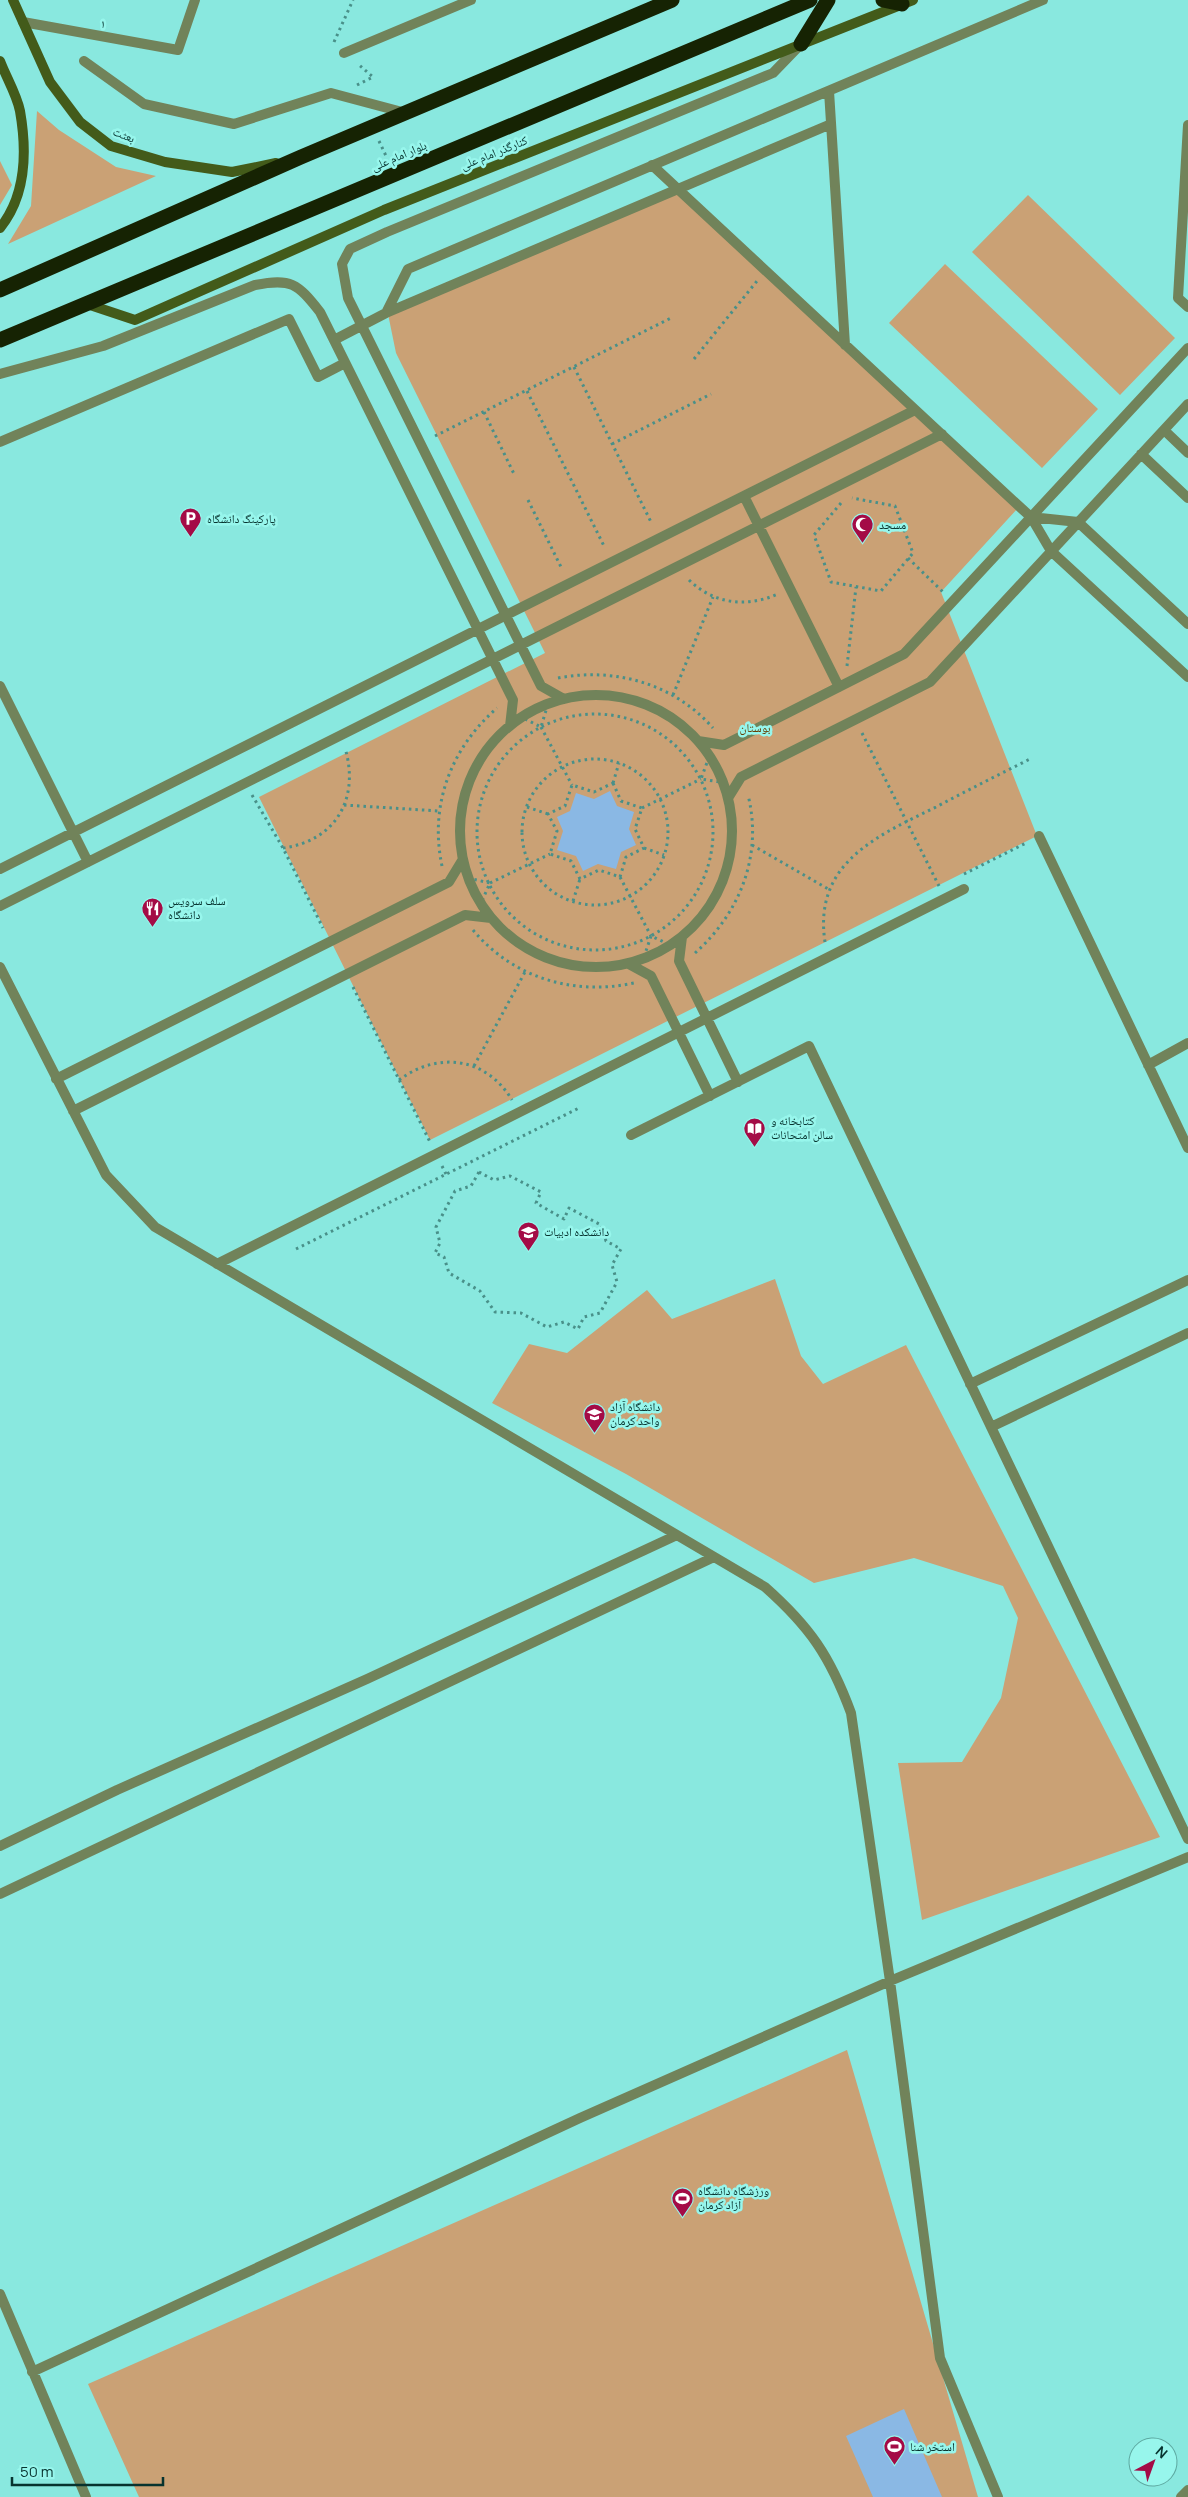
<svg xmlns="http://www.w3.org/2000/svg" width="1188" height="2497" font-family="Manrope,'Noto Naskh Arabic',sans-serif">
  <rect width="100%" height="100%" fill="#89e8df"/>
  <path fill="#caa175" d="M37,111L59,130L116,167L156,176L8,244L31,206Z
    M0,161L12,185L0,205Z
    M677,191L1018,508L941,592L1037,836L430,1140L259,797L545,653L396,353L388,314Z
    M1028,195L1175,338L1120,395L972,252Z
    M945,264L1098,409L1042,468L889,323Z
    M775,1279L801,1356L823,1384L906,1345L1160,1837L922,1920L898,1763L962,1762L1001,1698L1018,1618L1003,1586L914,1558L814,1583L626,1474L492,1403L529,1344L567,1353L647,1290L672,1319Z
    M847,2050L978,2497H139L88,2384Z"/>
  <path fill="#8ab8e4" d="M610,791L617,806L634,812L629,829L636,845L621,852L616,869L598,864L583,871L576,856L557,850L563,831L557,817L570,811L576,793L594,799Z
    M904,2409L942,2497H873L846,2436Z"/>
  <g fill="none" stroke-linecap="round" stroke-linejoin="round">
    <path stroke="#499089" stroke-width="3" stroke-dasharray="2.5 4" stroke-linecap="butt" d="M334,42L353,0
      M357,85L373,77L358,64
      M379,141L387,158
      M694,359L757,281
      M574,367L652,524
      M527,391L605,548
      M484,412L515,476
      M435,436L673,317
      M612,444L711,394
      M528,500L562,569
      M841,503L814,535L831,582L881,591L913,553L895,506L852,498
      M908,558L943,592
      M689,580C714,604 746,608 778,594
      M847,666L856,587
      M558,678C616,667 674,684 713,728
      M673,695L713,597
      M477 832a118 118 0 1 1 236 0a118 118 0 1 1-236 0Z
      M525,719L541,727L547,707
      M541,727L572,785
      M862,733L939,886
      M709,757L701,779L720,782
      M522 832a73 73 0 1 1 146 0a73 73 0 1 1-146 0Z
      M613,783L621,801L642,808L635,829L644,848L626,857L620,877L599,870L580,879L571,861L550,854L557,831L548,814L565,806L572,785L594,792Z
      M613,783L619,763
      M252,795L283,848L323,928
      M344,805L439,811
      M527,807L548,814
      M642,808L701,779
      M752,845L830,890
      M283,848C336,841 360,798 345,748
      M644,848L664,855
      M442,866C429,805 451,748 497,708
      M964,874L1026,843
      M620,877L651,936
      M468,878L490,883L481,903
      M490,883L550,854
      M573,901L580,879
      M473,930C513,978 574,996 634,983
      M825,942C813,863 877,836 936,807C968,790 1000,774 1032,758
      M695,953C740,913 763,855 748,795
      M644,957L651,936L666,943
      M353,987L430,1142
      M474,1066L525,972
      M399,1080C438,1051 486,1057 512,1100
      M442,1166L446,1174
      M479,1172L494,1180L510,1176L541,1192L536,1203L564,1219L569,1208L601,1225L606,1241L621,1249L612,1265L617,1282L600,1313L584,1317L578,1329L564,1322L547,1327L521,1313L495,1312L480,1291L449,1273L444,1257L435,1253L440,1243L436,1227L455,1191L471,1186Z
      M296,1249L581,1107"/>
    <path stroke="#71835a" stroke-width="10" d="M829,91L845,345
      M1188,125L1178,298L1188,307
      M652,165L1021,508L1031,517L1051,551L1188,677
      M386,313L831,124
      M334,340L386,313L408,269L1043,0
      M0,374L103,346L255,285C291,278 297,283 320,312L513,700L510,726
      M1164,430L1188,453
      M0,442L289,319L318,377L345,363
      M1141,454L1188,498
      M744,496L839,687
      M1031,517L1078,522L1188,624
      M0,686L88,862
      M460 831a136 136 0 1 1 272 0a136 136 0 1 1-272 0Z
      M564,699L541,686L348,298L342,264L350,249L387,232L773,73L801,44
      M698,741L724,745L904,654L1188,348
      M728,798L741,777L930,682L1188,404
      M1039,836L1188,1148
      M0,869L915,410
      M0,906L942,434
      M682,937L679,961L738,1082
      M629,964L651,976L710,1096
      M0,967L106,1175L155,1227L765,1587C810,1627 830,1656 851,1713L890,1981L940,2358L998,2497
      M1148,1065L1188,1043
      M56,1079L449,882L463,859
      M73,1111L465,915L491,918
      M631,1135L809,1046L1188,1839
      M217,1264L964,889
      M970,1384L1188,1280
      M991,1427L1188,1333
      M0,1846L117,1790L367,1679L677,1535
      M0,1894L714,1557
      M0,2294L86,2497
      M32,2372L580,2118L890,1981L1188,1857
      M1181,2497L1188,2490"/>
    <path stroke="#71835a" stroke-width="10" d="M23,22L178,50L195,0
      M344,53L471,0
      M84,61L144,104L234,124L331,93L406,113"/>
    <path stroke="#435b1a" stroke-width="10" d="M13,0L50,82L80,122L111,146L165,162L232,172L276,163
      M0,61C6,77 17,95 20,111C27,151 26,196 0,228
      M87,304L135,320L384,210L913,0"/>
    <path stroke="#162303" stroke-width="15" d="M883,0L902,4
      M801,44L828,0
      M0,290L301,157L672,0
      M0,340L810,0"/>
  </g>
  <defs>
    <symbol id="parking-pin" viewBox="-11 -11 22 30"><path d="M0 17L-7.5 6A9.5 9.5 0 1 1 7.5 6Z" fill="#a40b46" stroke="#97f6ec"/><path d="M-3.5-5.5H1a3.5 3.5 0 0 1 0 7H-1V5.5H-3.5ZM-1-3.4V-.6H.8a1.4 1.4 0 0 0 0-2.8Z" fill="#fff"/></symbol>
    <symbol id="mosque-pin" viewBox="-11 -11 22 30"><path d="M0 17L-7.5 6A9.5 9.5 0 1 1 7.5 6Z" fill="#a40b46" stroke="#97f6ec"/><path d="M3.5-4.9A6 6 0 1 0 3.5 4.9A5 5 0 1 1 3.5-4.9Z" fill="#fff"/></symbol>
    <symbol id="restaurant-pin" viewBox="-11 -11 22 30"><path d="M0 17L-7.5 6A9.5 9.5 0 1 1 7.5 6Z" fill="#a40b46" stroke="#97f6ec"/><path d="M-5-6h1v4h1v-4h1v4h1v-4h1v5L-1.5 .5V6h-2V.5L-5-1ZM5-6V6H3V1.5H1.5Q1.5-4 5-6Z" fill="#fff"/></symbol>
    <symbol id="library-pin" viewBox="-11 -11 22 30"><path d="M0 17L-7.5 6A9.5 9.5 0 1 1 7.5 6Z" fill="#a40b46" stroke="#97f6ec"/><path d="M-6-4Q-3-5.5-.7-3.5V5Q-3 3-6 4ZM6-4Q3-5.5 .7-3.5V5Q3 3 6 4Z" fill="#fff"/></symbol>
    <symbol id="university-pin" viewBox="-11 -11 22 30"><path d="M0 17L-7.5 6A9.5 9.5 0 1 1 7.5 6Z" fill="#a40b46" stroke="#97f6ec"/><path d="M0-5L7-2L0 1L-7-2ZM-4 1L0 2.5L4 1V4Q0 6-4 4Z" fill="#fff"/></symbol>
    <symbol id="stadium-pin" viewBox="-11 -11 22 30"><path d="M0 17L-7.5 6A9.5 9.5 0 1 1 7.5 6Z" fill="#a40b46" stroke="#97f6ec"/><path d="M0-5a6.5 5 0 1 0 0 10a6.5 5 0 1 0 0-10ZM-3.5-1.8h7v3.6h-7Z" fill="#fff"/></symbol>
  </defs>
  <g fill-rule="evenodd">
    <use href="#parking-pin" x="178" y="506" width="25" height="34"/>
    <use href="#mosque-pin" x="850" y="512" width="25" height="34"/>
    <use href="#restaurant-pin" x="140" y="896" width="25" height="34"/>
    <use href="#library-pin" x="742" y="1116" width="25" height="34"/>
    <use href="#university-pin" x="516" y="1220" width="25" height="34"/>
    <use href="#university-pin" x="582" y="1402" width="25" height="34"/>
    <use href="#stadium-pin" x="670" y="2186" width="25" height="34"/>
    <use href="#stadium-pin" x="882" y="2434" width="25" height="34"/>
  </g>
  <g text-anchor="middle" stroke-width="5" stroke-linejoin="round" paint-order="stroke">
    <g font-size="12" fill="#07332f" stroke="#97f6ec">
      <text transform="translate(103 24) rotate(10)" y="4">۱</text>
      <text transform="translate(124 135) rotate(22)" y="4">بعثت</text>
      <text transform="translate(494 153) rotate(-22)" y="4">کنارگذر امام علی</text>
      <text transform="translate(399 156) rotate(-23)" y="4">بلوار امام علی</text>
    </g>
    <g font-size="12" fill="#07332f" stroke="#97f6ec" text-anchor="start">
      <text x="207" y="523">پارکینگ دانشگاه</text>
      <text x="879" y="529">مسجد</text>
      <text x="168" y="905">سلف سرویس<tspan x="168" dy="14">دانشگاه</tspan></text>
      <text x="771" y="1125">کتابخانه و<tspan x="771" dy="14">سالن امتحانات</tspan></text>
      <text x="544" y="1236">دانشکده ادبیات</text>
      <text x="610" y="1411">دانشگاه آزاد<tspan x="610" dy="14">واحد کرمان</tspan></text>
      <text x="698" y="2195">ورزشگاه دانشگاه<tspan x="698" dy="14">آزاد کرمان</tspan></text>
      <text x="910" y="2451">استخر شنا</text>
    </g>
    <g font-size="12" fill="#653b00" stroke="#97f6ec">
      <text x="755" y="732">بوستان</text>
    </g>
  </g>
  <g transform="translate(1153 2462) rotate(41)"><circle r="24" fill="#97f6ec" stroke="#5da8a0"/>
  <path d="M0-4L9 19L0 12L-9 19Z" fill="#a40b46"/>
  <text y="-8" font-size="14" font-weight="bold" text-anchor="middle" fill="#07332f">N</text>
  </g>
  <path d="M12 2477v8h151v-8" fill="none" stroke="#07332f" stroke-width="2.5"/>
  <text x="20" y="2477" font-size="15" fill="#07332f" stroke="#97f6ec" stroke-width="4" paint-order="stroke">50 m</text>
</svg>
